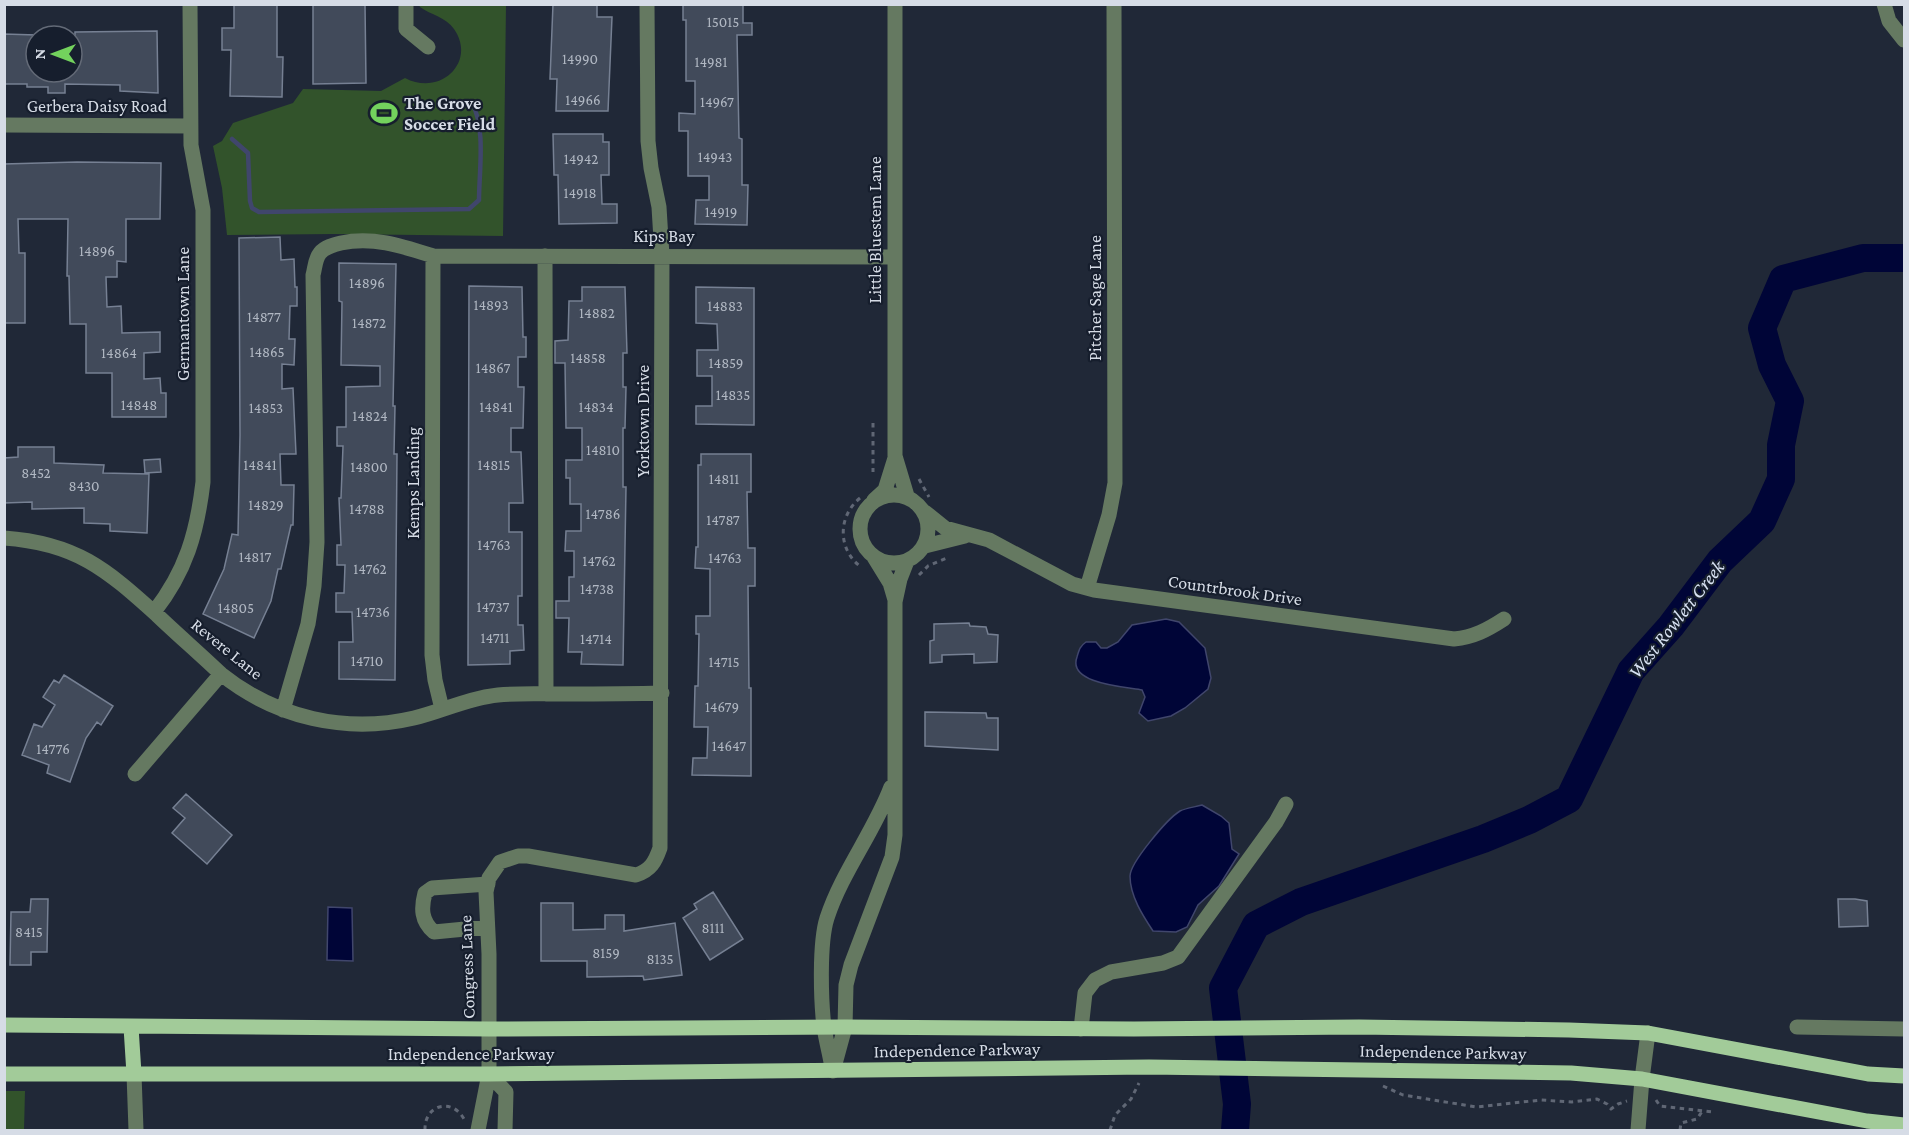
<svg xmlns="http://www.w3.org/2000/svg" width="1909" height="1135" font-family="'Crimson Pro',serif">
  <rect width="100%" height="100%" fill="#202837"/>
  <path fill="#32532b" d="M419,5H506L503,236L334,234L227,235L222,188L213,146L222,141L233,123L293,103L303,89L381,91L405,78C440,97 477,62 454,29C446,17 431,15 420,7Z
    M5,1091H25L24,1130H5Z"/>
  <path fill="#000537" stroke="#40466c" stroke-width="1.5" d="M1166,619L1179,622L1205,648L1211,678L1208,689L1185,708L1171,716L1148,721L1139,713L1145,697L1142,690C1126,687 1067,684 1077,657C1079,650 1080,646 1086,642H1096L1101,648H1107L1118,642L1132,625Z
    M1202,805L1221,816L1229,823L1232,849L1239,854L1219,886L1198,905L1187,927L1176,932L1153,931C1143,916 1130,896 1130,876C1130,863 1167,819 1180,811C1186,808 1195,807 1202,805Z
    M328,907L352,908L353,961L327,960Z"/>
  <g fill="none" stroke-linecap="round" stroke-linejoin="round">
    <path stroke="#40466c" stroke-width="4.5" d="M232,139L248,153L250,201L252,208L259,212L469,209L479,200C479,172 486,128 472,103"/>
    <path stroke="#000537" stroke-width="28" d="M1235,1130L1237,1104L1223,988L1256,925L1301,902L1483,839L1529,820L1569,799L1631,671L1671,626L1720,561L1762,521L1781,479V445L1790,401L1772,365L1762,328L1783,279L1863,258H1904"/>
  </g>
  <path fill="#414a5a" stroke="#768093" stroke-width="1.5" d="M234,4H277V57H283L282,97L230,96L231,50H222V28H234Z
    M313,4H365L366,83L313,84Z
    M553,4H597V17H612L608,111H556L557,79H550Z
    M683,4H743V23H752V35H737L739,138L742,139V185H748L747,225L695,224L696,200H709V176H688V131H679V113L695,114V81H686V20H683Z
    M157,31L158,93L120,91V85L65,84V93H48V87H27V84H4V34L36,35V72H74L75,32Z
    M553,134H603V142H609V175H601L602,204H617V223L559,224L558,175H554Z
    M77,162L161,163L160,219H126V262L117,261V277H106L107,307L121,306L122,333L160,332V352L144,353V379L160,378L161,393H166V417H112V373H86V324H70L69,276H67L68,219H18L19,253H25V323H4V164Z
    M280,237L281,260L294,259L295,287H297V306H290L289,339H295L294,365L282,364V389L293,388L296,454H280L281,485H294L293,525H291L281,569H278L271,601L254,638L203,614L224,569L232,534L238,535L240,435L239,238Z
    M339,263L396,264L393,406H395L394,454H397L395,680L339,679V642H353L352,612H336V593H344L345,565H337V545H341L339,498H341L343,446H337V427H346V387L380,386V366L341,365L342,302L339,301Z
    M469,286L522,287L523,337H526V357H518V387H524L523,428H511V452H521L523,503H509V532H522V596H518V625H523L524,650L510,651V664L468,665Z
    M582,287H625L627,353H623V387H626L625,428H623V487H626L623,665L581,664L582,652H568L569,618H556V601H569V577H574V551H565L566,531H581V504H570V478H566V460H582V428H566L565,363H555V341L568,340L569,301H582Z
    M696,287L754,288V425L696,424V406H712V376H697V350H718L717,324L696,323Z
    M18,447H54V463L104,465L103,473L149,474L147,533L110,531V524L84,523V508L32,509V502L4,503V458L18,457Z
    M701,454H751V492H747L748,548H755V586H748L749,688H751V776L692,775L693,758H707L708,727H694L695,686H698L699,634H696V616H710V569L695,568L696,547H698V465H701Z
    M160,459L161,472L145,473L144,460Z
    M969,623L970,626L986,627L988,634L998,635L997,662L974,663V654L942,655V662L930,663V641L934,640V624Z
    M64,675L113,706L101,725L97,722L86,738L70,782L47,773L49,765L22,755L34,724L42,727L55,705L43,697L54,680L59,683Z
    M925,712L986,713L987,718H998V750L925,746Z
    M186,794L232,835L207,864L172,833L185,818L173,808Z
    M713,892L743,939L710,960L683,918L697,909L694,904Z
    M31,899H48L47,952H31V965H10L11,912H30Z
    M1838,899H1855L1867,901L1868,926L1839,927Z
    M541,903H573V930L605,929V915H624V931L675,923L682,975L644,980L643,976L587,977V961H541Z"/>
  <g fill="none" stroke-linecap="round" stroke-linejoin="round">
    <path stroke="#606775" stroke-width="3" stroke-dasharray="4.5 4.5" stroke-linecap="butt" d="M873,423V472
      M919,479L929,497
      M860,498C837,517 838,550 861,567
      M919,575L928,566L947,558
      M1383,1086L1403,1095L1476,1107L1541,1100L1572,1102L1597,1099L1607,1104L1611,1109L1618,1104L1627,1101
      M1656,1100L1660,1106L1714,1112
      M425,1130C424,1105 452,1097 464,1119
      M1110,1130L1115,1115L1131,1099L1139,1083
      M1680,1130L1681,1123L1697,1119L1703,1110"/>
    <path stroke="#657961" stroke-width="15" d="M406,4V29L428,47
      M895,4V456L907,496
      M1884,4L1889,21L1904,40
      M4,125L190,126
      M433,256L432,655L435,680L442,709
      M545,256L546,694
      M860 529a34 34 0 1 1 68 0a34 34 0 1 1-68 0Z
      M874,500L885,490L895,458
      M925,512L945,528L989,540L1072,584L1094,590L1454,639C1474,637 1487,630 1504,619
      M4,538C76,543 106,569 157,615C178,635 200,654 221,674C276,718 346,734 414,718C443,711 468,698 498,695C519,693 540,694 562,694C595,694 628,694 662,693
      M925,546L965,536
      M874,557L890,583L895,600
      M1087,588L1109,515L1115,483L1114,4
      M154,612C186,571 197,533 203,482V210L191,145L190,4
      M283,710L308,624L314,586L317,542L313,275C315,268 315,259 320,253C325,247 333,245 341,243C373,236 402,246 433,256L895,257
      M135,774L221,674
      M486,927L434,932C421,921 421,908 425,893L432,888L488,884
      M1797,1027L1904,1029
      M1081,1029L1085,993L1095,980L1111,972L1163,963L1178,957L1276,822L1286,804
      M832,1068C830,1054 826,1041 824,1027C821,1001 819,943 827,918C842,872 874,832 891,787
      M833,1071L845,1027L846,985L851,965L892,857L895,835V602L900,579L907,561
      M134,1074L136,1130
      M489,1074L506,1092L505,1130
      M478,1130L489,1074V954L486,892L489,878L500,862L518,856H528L636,875C651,870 655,862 660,848L662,256L659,207L651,168L648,141L647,4
      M1638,1130L1642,1079L1648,1033"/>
    <path stroke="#a2cb99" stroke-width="15" d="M4,1025L489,1029L845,1027L1134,1029L1359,1027L1569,1030L1648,1033L1868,1074L1904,1076
      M131,1027L134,1074
      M4,1074H489L1149,1067L1571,1073L1642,1079L1867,1121L1904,1125"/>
  </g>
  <defs>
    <symbol id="stadium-bare" viewBox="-9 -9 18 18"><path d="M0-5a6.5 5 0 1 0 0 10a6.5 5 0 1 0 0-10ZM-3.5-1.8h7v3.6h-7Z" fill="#73d25d" stroke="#161e2d" stroke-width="2.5" paint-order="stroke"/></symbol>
  </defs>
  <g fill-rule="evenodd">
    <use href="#stadium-bare" x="365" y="94" width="38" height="38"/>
  </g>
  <g text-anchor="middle" stroke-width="4.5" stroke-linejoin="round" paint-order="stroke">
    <g font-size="15" fill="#b1b8c3">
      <text x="723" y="27">15015</text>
      <text x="580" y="64">14990</text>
      <text x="711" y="67">14981</text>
      <text x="583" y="105">14966</text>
      <text x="717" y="107">14967</text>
      <text x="715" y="162">14943</text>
      <text x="581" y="164">14942</text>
      <text x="580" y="198">14918</text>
      <text x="721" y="217">14919</text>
      <text x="97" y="256">14896</text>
      <text x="367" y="288">14896</text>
      <text x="491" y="310">14893</text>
      <text x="725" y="311">14883</text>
      <text x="597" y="318">14882</text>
      <text x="264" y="322">14877</text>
      <text x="369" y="328">14872</text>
      <text x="267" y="357">14865</text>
      <text x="119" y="358">14864</text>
      <text x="588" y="363">14858</text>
      <text x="726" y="368">14859</text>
      <text x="493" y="373">14867</text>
      <text x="733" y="400">14835</text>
      <text x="139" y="410">14848</text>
      <text x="496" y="412">14841</text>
      <text x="596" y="412">14834</text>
      <text x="266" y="413">14853</text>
      <text x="370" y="421">14824</text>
      <text x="603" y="455">14810</text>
      <text x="260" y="470">14841</text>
      <text x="494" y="470">14815</text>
      <text x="369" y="472">14800</text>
      <text x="36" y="478">8452</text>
      <text x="724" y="484">14811</text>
      <text x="84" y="491">8430</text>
      <text x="266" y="510">14829</text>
      <text x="367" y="514">14788</text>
      <text x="603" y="519">14786</text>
      <text x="723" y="525">14787</text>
      <text x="494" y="550">14763</text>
      <text x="255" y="562">14817</text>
      <text x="725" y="563">14763</text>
      <text x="599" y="566">14762</text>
      <text x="370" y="574">14762</text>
      <text x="597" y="594">14738</text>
      <text x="493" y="612">14737</text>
      <text x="236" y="613">14805</text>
      <text x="373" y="617">14736</text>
      <text x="495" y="643">14711</text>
      <text x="596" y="644">14714</text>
      <text x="367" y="666">14710</text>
      <text x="724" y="667">14715</text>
      <text x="722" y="712">14679</text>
      <text x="729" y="751">14647</text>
      <text x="53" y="754">14776</text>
      <text x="713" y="933">8111</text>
      <text x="29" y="937">8415</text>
      <text x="606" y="958">8159</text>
      <text x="660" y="964">8135</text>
    </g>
    <g font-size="18" font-weight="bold" fill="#d6dce6" stroke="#161e2d" text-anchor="start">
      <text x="404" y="109">The Grove<tspan x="404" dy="21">Soccer Field</tspan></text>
    </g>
    <g font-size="18" fill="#d6dce6" stroke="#161e2d">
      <text x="97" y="112">Gerbera Daisy Road</text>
      <text transform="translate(875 230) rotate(-90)" y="6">Little Bluestem Lane</text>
      <text x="664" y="242">Kips Bay</text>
      <text transform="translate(1095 298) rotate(-90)" y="6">Pitcher Sage Lane</text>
      <text transform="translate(183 314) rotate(-90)" y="6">Germantown Lane</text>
      <text transform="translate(643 421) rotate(-90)" y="6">Yorktown Drive</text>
      <text transform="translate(413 483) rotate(-90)" y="6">Kemps Landing</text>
      <text transform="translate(1235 590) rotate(8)" y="6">Countrbrook Drive</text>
      <text transform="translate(227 649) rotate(39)" y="6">Revere Lane</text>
      <text transform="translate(467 967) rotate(-92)" y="6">Congress Lane</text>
      <text transform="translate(957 1050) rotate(-1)" y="6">Independence Parkway</text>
      <text transform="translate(1443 1052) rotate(1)" y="6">Independence Parkway</text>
      <text x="471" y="1060">Independence Parkway</text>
    </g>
    <g font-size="20" font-style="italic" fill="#d8e2f3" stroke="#161e2d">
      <text transform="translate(1676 619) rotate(-52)" y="7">West Rowlett Creek</text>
    </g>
  </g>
  <rect width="1909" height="1135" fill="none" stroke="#d6dce6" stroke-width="12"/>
  <g transform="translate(54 54) rotate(270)"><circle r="28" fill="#161e2d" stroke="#636a77" stroke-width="1.5"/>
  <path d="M0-4.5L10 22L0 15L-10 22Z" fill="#73d25d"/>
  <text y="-9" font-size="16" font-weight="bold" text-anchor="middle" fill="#d6dce6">N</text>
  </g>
</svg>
